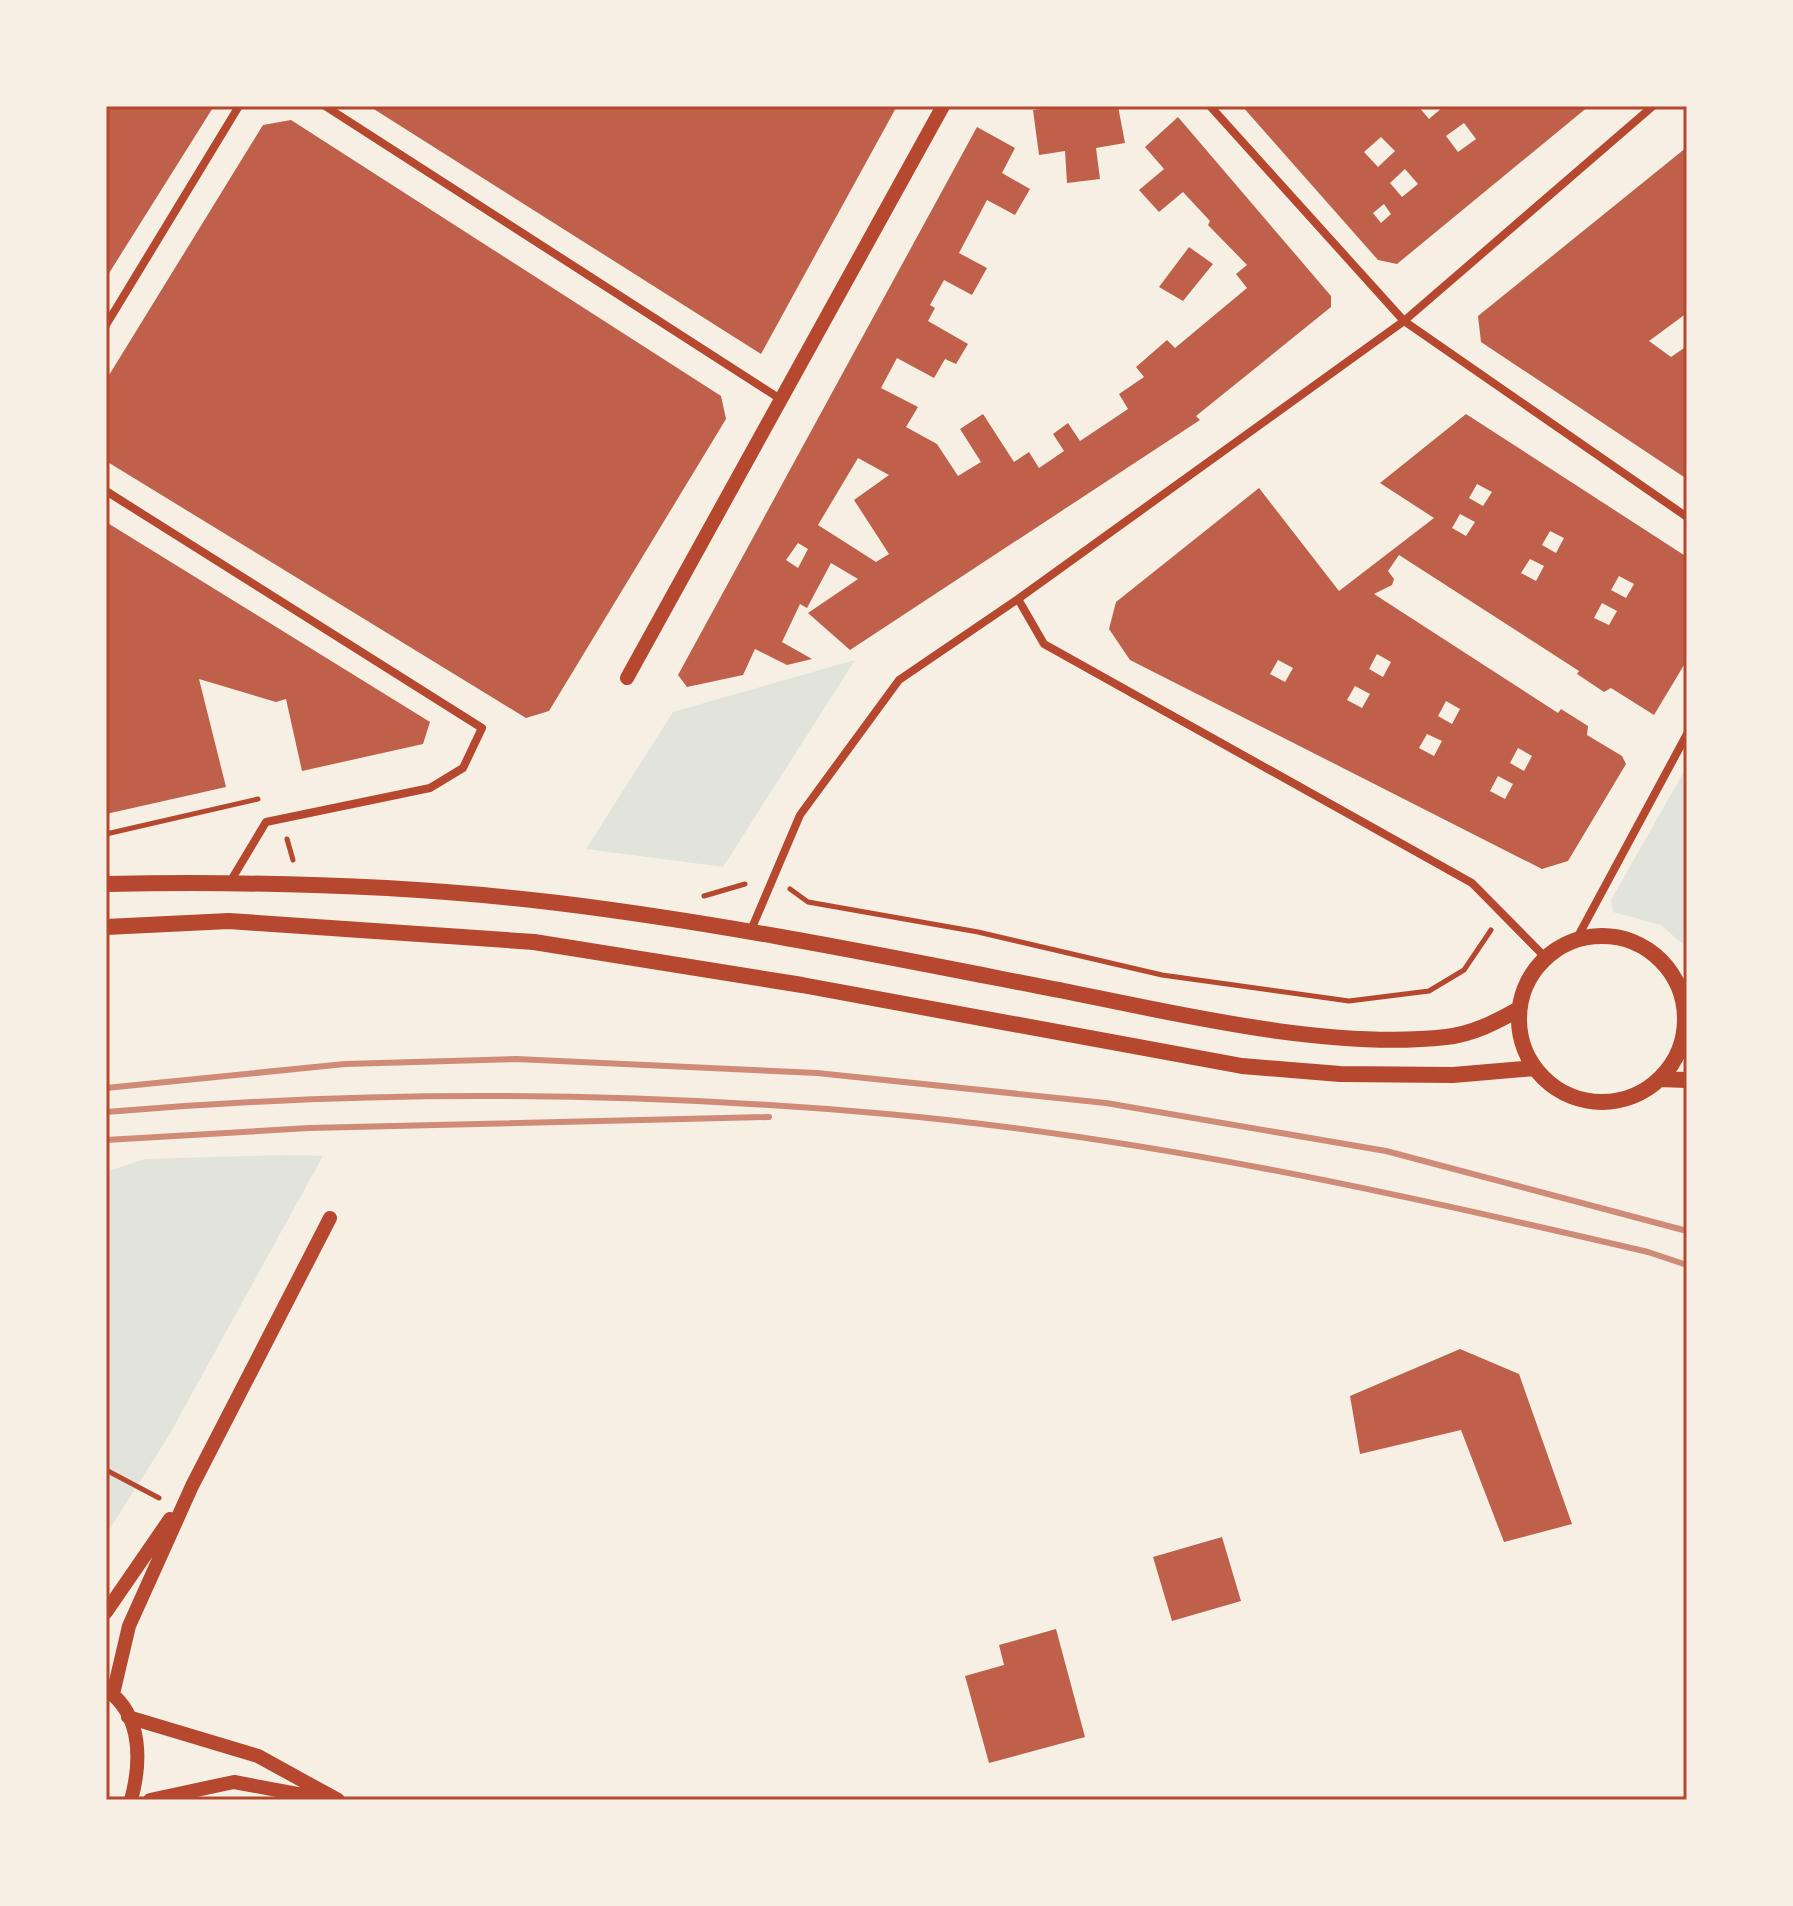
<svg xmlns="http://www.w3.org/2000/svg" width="1793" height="1906" font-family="Figtree,sans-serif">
  <rect width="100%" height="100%" fill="#f6efe4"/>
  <path fill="#e2e4dc" d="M855,660L723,867L586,849L673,712Z
    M1687,766V948L1661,925L1613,912L1611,900Z
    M285,1155L323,1156L168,1437L106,1535V1172L145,1159Z"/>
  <path fill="#bf614a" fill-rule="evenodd" d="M106,106H214L106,278Z
    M369,106H897L761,354Z
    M1063,106H1118L1125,143L1096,148L1100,179L1067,183L1065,151L1039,155L1033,110Z
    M1242,106H1418L1429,119L1444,106H1589L1397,264L1378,260ZM1464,123L1476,139L1458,152L1446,136ZM1381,137L1395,151L1378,167L1364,152ZM1405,169L1418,184L1402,197L1390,183ZM1384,204L1391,214L1381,223L1373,213Z
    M1178,117L1331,296V307L1196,416L1200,420L850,650L808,613L858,579L831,563L807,608L800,604L782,642L812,659L787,665L755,649L743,675L687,687L678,675L977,127L1015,148L1002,173L1030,189L1015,215L987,200L959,253L987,268L972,295L944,280L930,305L935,308L928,321L968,344L956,364L945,359L934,378L897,358L881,388L918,407L906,427L937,444L958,476L981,462L960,429L983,414L1014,462L1029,452L1039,468L1064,451L1053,434L1068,423L1080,441L1128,409L1119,394L1144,377L1136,367L1167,340L1175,348L1247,288L1236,274L1247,265L1208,225L1210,221L1183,192L1159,212L1139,190L1164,169L1145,147ZM858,458L889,475L854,500L889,554L876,562L818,525ZM798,543L808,549L798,568L786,560Z
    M291,120L721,396L726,419L549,711L526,718L106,461V380L263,125Z
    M1687,147V313L1649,341L1671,357L1687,346V479L1481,342L1478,316Z
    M1189,247L1213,264L1183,301L1159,287Z
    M1466,414L1687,557V660L1654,715L1611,688L1604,692L1577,674L1579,671L1399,555L1388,571L1394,579L1392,585L1374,594L1558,713L1561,709L1588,726L1587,735L1622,756L1626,764L1568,861L1542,869L1130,660L1109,629L1116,602L1259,488L1339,591L1434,518L1380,483ZM1477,484L1492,492L1483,506L1469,498ZM1460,514L1475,522L1466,536L1452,528ZM1550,531L1564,538L1556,553L1542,545ZM1530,559L1544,566L1536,581L1521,573ZM1619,576L1634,584L1626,598L1611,590ZM1602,603L1617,611L1609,625L1594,618ZM1377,654L1391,662L1383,677L1369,669ZM1278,660L1293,668L1285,682L1270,674ZM1355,686L1370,694L1362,708L1347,700ZM1446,701L1460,709L1452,724L1438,716ZM1427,734L1442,741L1434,756L1419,748ZM1518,748L1532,756L1524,771L1510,763ZM1498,776L1513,784L1505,799L1490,791Z
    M106,522L430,722L423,744L302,771L286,699L276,702L199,679L226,787L106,814Z
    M1460,1349L1519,1374L1572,1524L1504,1542L1461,1430L1360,1454L1350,1396Z
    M1222,1537L1241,1601L1172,1621L1153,1557Z
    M1056,1629L1085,1737L989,1763L965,1676L1004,1665L999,1645Z"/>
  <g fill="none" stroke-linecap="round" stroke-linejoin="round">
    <path stroke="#b5482f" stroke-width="5" d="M106,834L258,799
      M287,839L293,860
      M790,889L808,902L978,932L1162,975L1349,1001L1429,991L1464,970L1491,930
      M704,896L745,884
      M106,1470L159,1498"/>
    <path stroke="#b5482f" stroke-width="8" d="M325,106L782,400
      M1210,106L1404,321L1687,517
      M106,325L239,106
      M106,491L482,728L463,768L430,788L266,822L230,882
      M1018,599L1044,644L1472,883L1546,958
      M751,930L800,815L899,680L1018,599L1404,321L1653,106
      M1576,940L1687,734"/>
    <path stroke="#b5482f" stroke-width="14" d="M627,678L943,106
      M106,1612L170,1519
      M108,1691C143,1716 141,1764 131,1800
      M113,1694L129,1626L192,1486L330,1218
      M128,1717L258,1756L338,1800
      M150,1800L234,1782L330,1800"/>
    <path stroke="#b5482f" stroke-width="16" d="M106,884C256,881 409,885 558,903C730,924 899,959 1069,992C1183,1015 1331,1050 1446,1037C1473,1034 1496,1022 1519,1009
      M106,927L229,921L534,942L802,985L1242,1066L1340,1074L1453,1075L1534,1068
      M1519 1019a83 83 0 1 1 166 0a83 83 0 1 1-166 0Z
      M1659,1079L1687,1080"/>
    <path stroke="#cf8b77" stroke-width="6" d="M106,1088L345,1064L516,1059L817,1073L1106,1103L1386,1151L1687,1231
      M106,1112C365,1090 628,1091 887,1114C1144,1137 1397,1193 1648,1252L1687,1265
      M106,1140L309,1128L769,1117"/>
  </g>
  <rect width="1793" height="1906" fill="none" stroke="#f6efe4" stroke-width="216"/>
  <rect x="108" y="108" width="1577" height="1690" fill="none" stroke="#b5482f" stroke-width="3"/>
</svg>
